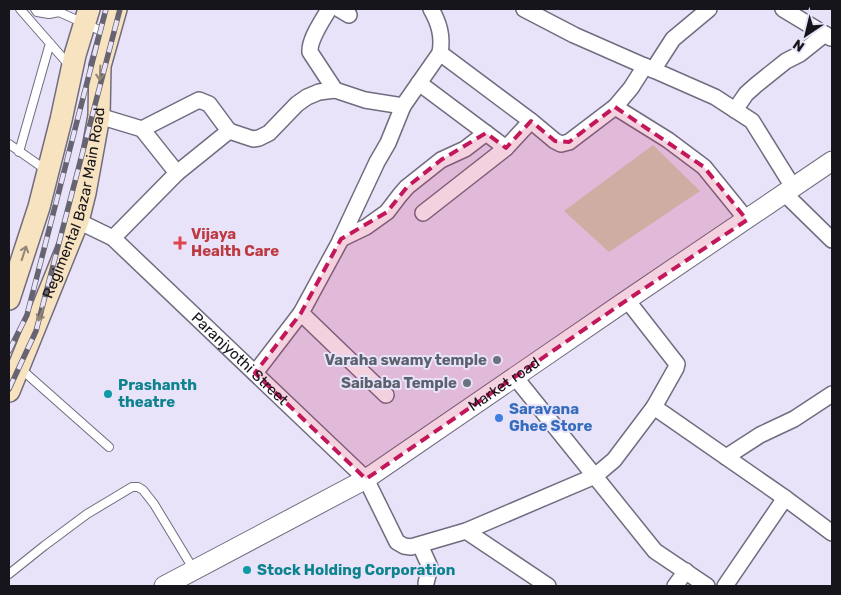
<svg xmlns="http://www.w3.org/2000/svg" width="841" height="595" font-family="Rubik,sans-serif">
  <rect width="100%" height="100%" fill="#e8e3f8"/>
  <path fill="#d1d3b5" d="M653,145L700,191L609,252L564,211Z"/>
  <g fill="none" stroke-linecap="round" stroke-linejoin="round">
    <defs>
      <path id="service" d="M20,9L69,65
        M35,9L37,12L49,14L59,12L108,34
        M9,144L46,170
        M19,152L50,43
        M21,369L109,447
        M9,574L44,546L87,514L132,487H138L143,490L154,504L194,570"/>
      <g id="minor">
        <path d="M329,9C323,20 309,39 310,52L335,90"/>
        <path d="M339,9L349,15"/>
        <path d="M431,9C439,23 443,36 440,53"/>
        <path d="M524,9L574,35L715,97L752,121L793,187"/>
        <path d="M783,9L831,38"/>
        <path d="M653,70L673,39L709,9"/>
        <path d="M419,83L506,148L531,121"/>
        <path d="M615,107L631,88L645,66"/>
        <path d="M735,110L746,94L756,85L786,61L800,54L825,34"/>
        <path d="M99,116L142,129L177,173L113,238"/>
        <path d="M142,129L191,104L199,100L209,104L229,131L177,173"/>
        <path d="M229,131L253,139L259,138L269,133L297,104L307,97L319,92L335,90L365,100L403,106"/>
        <path d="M785,194L832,240"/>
        <path d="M423,213L506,148"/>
        <path id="s1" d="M78,221L113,238L366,479L397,542L404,546L411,547L466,531L595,476L614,460L654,407"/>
        <path d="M341,239L366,227L387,212L400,195L407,187L441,160L465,149L486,133"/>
        <path d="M627,300L677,364L676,368L654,407L785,498L832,533"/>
        <path d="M301,313L386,395"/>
        <path d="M255,373L301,313L339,243L377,162L388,143L403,106L440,53L531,121L555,141L561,144L569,142L615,107L668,140L704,167L747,220"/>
        <path d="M515,377L655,551L707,586"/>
        <path d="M726,457L760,435L794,419L832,394"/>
        <path d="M466,531L548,586"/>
        <path d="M420,545L430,567L426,583"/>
        <path d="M675,586L686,571"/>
        <path d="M725,586L785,498"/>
      </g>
      <g id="tertiary">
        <path id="s2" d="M164,586L366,479L627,300L832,161"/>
      </g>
      <g id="secondary">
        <path d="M9,299L39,207L61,120L75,55L89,9"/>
        <path id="s3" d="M9,391L78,221L85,193L99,116L100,66L116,9"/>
      </g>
    </defs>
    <use href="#service" stroke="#716c7f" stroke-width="10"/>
    <use href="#minor" stroke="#716c7f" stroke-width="18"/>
    <use href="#tertiary" stroke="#716c7f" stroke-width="21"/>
    <use href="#secondary" stroke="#716c7f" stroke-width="24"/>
    <use href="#service" stroke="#fff" stroke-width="8"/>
    <use href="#minor" stroke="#fff" stroke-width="15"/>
    <use href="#tertiary" stroke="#fff" stroke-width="19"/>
    <use href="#secondary" stroke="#f8e3c1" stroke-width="21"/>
    <defs>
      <path id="rail" d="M9,351L27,315L106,9
        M9,389L36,331L120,9"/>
    </defs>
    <use href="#rail" stroke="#676471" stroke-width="5.5"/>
    <use href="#rail" stroke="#e8e3f8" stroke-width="4" stroke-dasharray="11" stroke-linecap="butt"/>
  </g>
  <defs><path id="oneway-shaft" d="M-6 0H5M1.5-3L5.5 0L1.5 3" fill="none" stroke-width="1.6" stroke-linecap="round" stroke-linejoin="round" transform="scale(1.25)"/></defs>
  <g stroke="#938677">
    <use href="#oneway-shaft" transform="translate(100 73) rotate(93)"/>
    <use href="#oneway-shaft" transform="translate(24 253) rotate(-72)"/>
    <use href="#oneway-shaft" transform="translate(41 314) rotate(112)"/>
  </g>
  <path fill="#c2185b" fill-opacity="0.2" stroke="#c2185b" stroke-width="4" stroke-dasharray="10 6" stroke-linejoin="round" d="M615,107L704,167L747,220L627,300L366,479L255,373L301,313L341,239L387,212L407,187L441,160L486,133L506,148L531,121L555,141L569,142Z"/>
  <path fill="#e0444e" stroke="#e8e3f8" stroke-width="2" d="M177.5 235.5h5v5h5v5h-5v5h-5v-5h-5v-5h5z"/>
  <g fill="#6b7280" stroke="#e8e3f8" stroke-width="2">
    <circle cx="497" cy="360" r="5"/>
    <circle cx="467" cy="383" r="5"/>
  </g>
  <g fill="#0f9aa8" stroke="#e8e3f8" stroke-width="2">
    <circle cx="108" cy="394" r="5"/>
    <circle cx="247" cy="570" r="5"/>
  </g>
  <circle fill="#3f7fe0" stroke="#e8e3f8" stroke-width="2" cx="499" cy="418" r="5"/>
  <g text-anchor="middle" stroke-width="4" stroke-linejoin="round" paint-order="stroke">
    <g font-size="15" fill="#17151c" stroke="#e8e3f8">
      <text dy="5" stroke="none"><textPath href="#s3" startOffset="200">Regimental Bazar Main Road</textPath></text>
      <text dy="5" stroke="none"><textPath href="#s1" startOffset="214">Paranjyothi Street</textPath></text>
      <text dy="5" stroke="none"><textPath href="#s2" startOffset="396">Market road</textPath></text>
    </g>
    <g font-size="15" font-weight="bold" fill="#be3a42" stroke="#e8e3f8" text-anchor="start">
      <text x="191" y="239">Vijaya<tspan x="191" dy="17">Health Care</tspan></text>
    </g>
    <g font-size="15" font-weight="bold" fill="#5b616d" stroke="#e8e3f8" text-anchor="end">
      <text x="487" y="365">Varaha swamy temple</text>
      <text x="457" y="388">Saibaba Temple</text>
    </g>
    <g font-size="15" font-weight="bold" fill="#0d838f" stroke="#e8e3f8" text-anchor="start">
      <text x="118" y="390">Prashanth<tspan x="118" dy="17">theatre</tspan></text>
      <text x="257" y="575">Stock Holding Corporation</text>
    </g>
    <g font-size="15" font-weight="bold" fill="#366cbe" stroke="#e8e3f8" text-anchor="start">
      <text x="509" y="414">Saravana<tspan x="509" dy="17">Ghee Store</tspan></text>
    </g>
  </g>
  <rect width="841" height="595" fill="none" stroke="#17151c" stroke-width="20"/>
  <g transform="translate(806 35) rotate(215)" stroke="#e8e3f8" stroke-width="4" paint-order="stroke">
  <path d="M0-4L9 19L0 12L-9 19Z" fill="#17151c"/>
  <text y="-8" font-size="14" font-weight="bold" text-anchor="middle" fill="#17151c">N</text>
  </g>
</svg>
